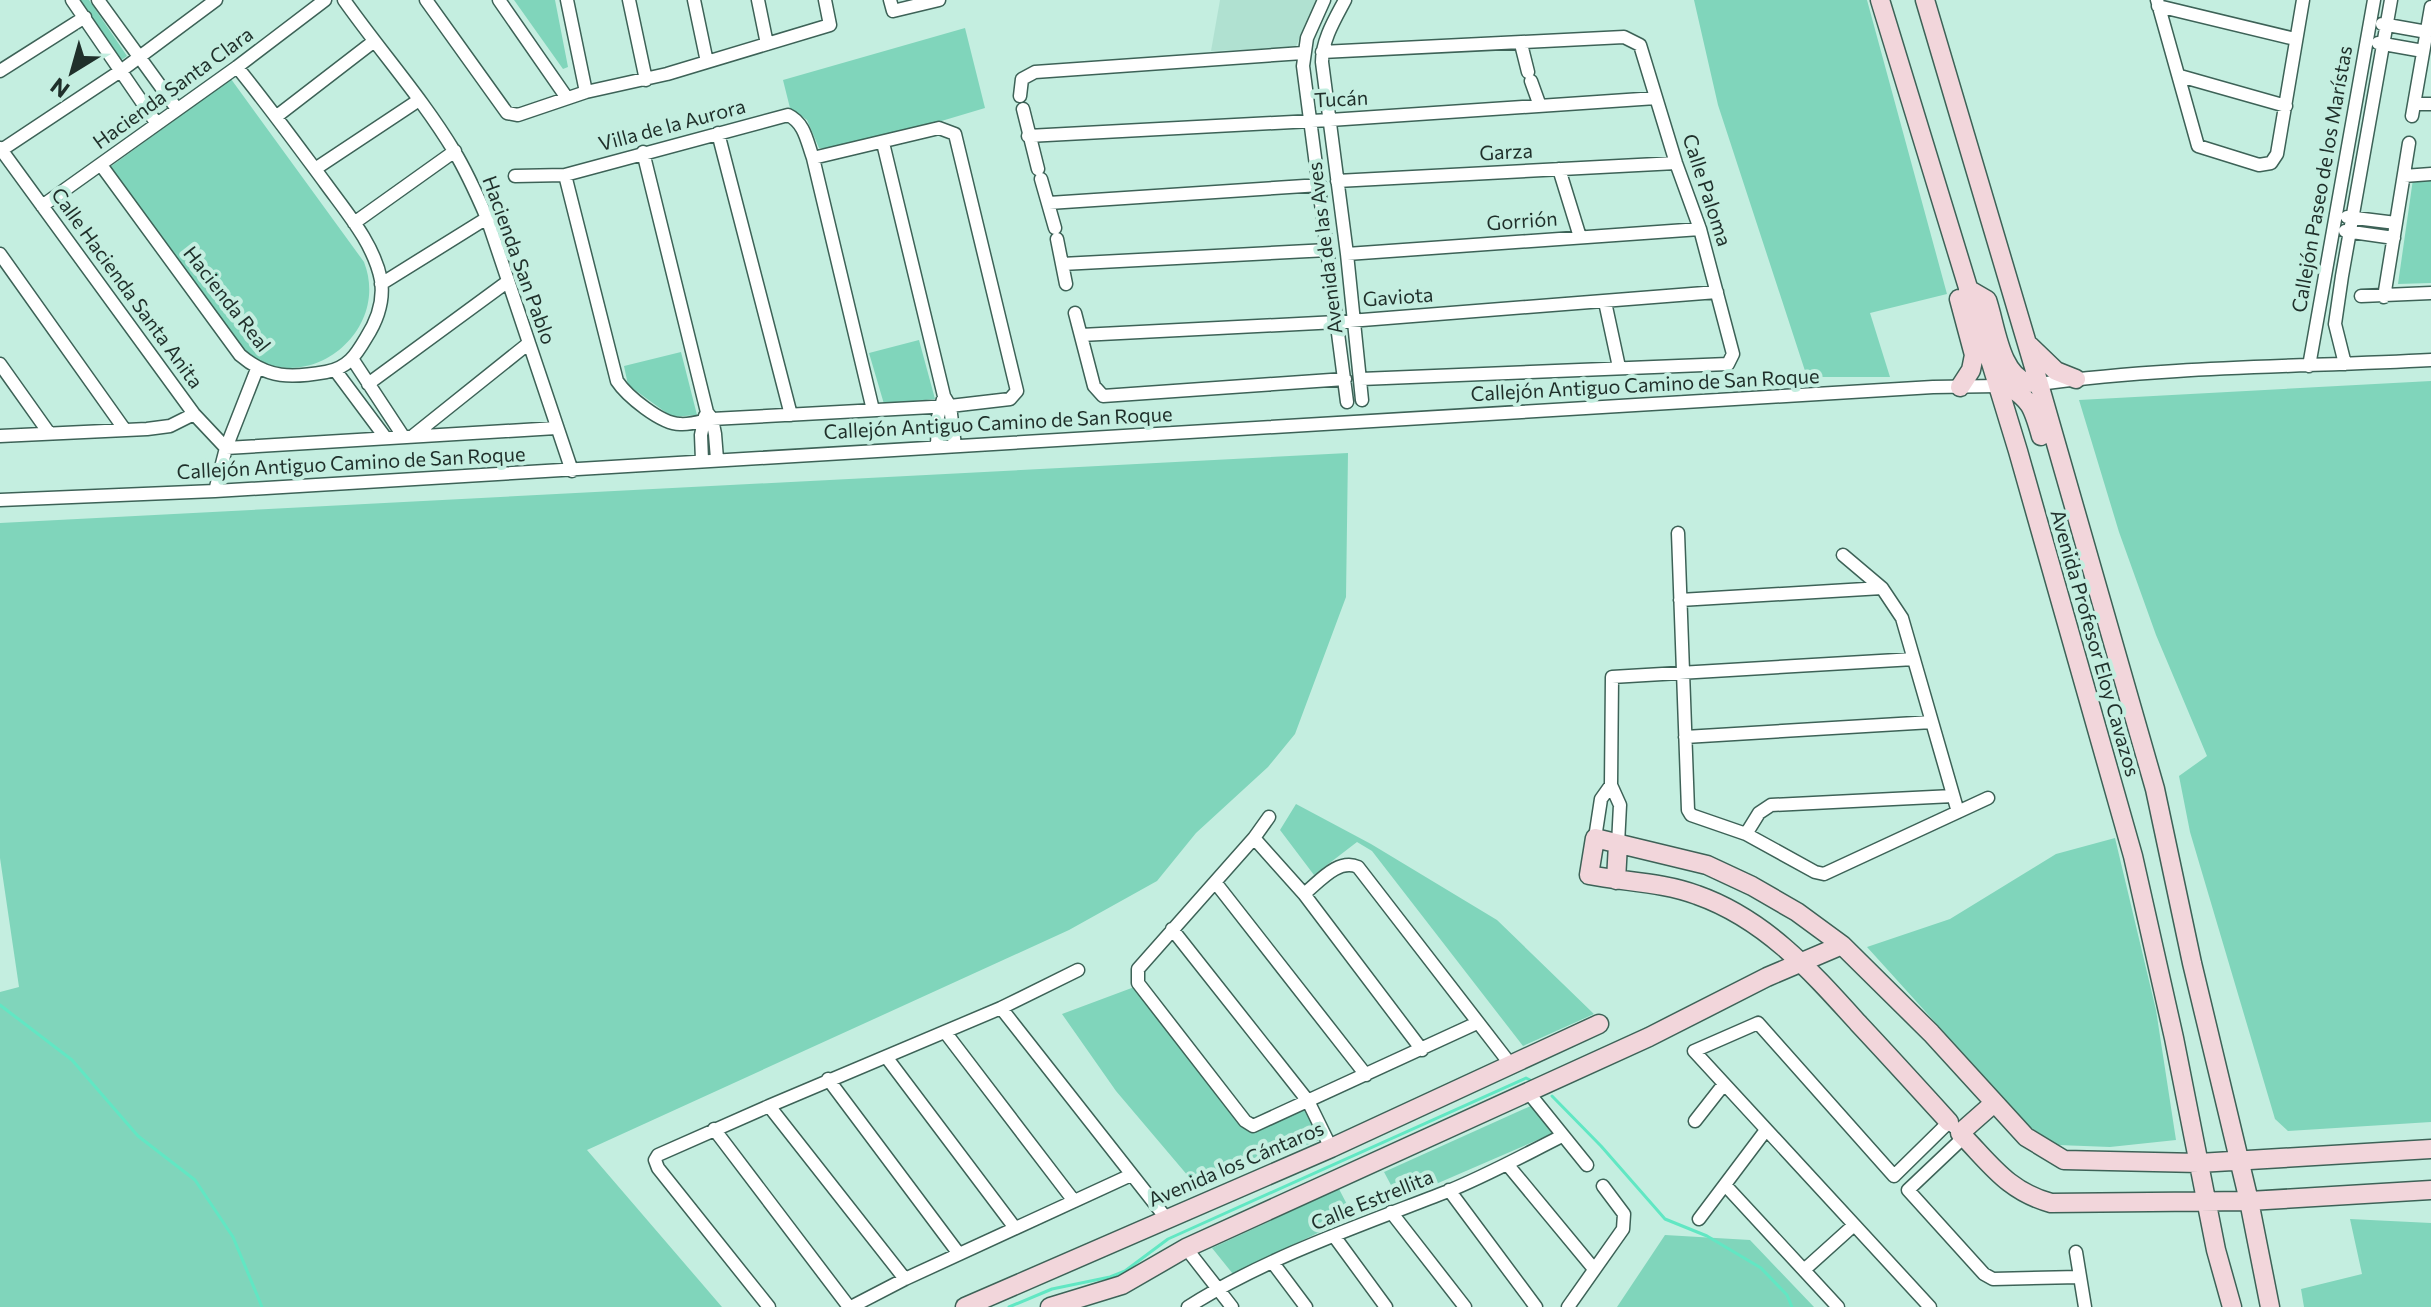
<svg xmlns="http://www.w3.org/2000/svg" width="2431" height="1307" font-family="Commissioner,sans-serif">
  <rect width="100%" height="100%" fill="#c4eee0"/>
  <path fill="#b0e1d1" d="M1220,0H1318L1295,48L1211,51Z"/>
  <path fill="#80d5bb" d="M77,0H89L127,56L120,61Z
    M514,0H555L568,67L563,69Z
    M1694,0H1867L1947,294L1870,313L1890,377H1807L1718,105Z
    M965,28L985,108L908,131L831,148H819L807,120L790,108L783,80Z
    M231,79L364,262C392,334 302,402 241,349L110,167Z
    M2431,178V283L2398,284L2413,179Z
    M919,340L935,399L884,404L869,353Z
    M681,352L697,415L672,417L628,385L624,366Z
    M2431,381V1122L2288,1131L2275,1119L2190,832L2179,776L2207,756L2156,635L2119,532L2079,400Z
    M1348,453L1346,597L1295,734L1268,767L1196,833L1157,881L1069,930L587,1150L722,1307H0V992L19,987L0,858V523Z
    M1296,804L1371,844L1497,920L1594,1014L1523,1046L1372,851L1357,842L1314,875L1280,830Z
    M2115,838L2156,1010L2176,1140L2110,1147L2058,1145L2030,1127L1867,947L1950,919L2056,854Z
    M1137,986L1250,1131L1306,1109L1323,1139L1254,1164L1245,1158L1194,1183L1116,1091L1062,1014Z
    M1535,1104L1556,1132L1399,1200L1384,1172Z
    M1339,1189L1353,1216L1233,1274L1212,1248Z
    M2350,1219L2431,1223V1307H2304L2301,1289L2362,1274Z
    M1665,1235L1750,1240L1814,1307H1617Z"/>
  <g fill="none" stroke-linecap="round" stroke-linejoin="round">
    <path stroke="#61e7c3" stroke-width="3" d="M0,1005L72,1060L138,1136L195,1180L233,1237L262,1307
      M1552,1096L1601,1146L1665,1219L1707,1236L1761,1268L1787,1295L1792,1307
      M1009,1307L1052,1289L1110,1277L1125,1271L1168,1239L1526,1078L1530,1080"/>
    <defs>
      <path id="street" d="M72,0L157,124
        M98,0L177,109
        M344,0C380,51 422,98 454,151C467,172 477,195 487,218L572,471
        M426,0L507,113L518,115L586,92
        M499,0L567,98
        M567,0L586,92L667,74L830,25L825,0
        M629,0L646,80
        M694,0L707,62
        M758,0L767,44
        M890,0L893,11L939,0
        M1324,0L1307,38L1303,66L1347,402
        M1345,0C1335,19 1322,40 1322,62L1347,254L1362,400
        M2157,0L2198,146L2259,165L2271,163L2277,154L2303,0
        M2158,6L2295,39
        M2382,24L2427,32
        M2378,43L2423,51
        M1521,44L1528,72
        M1322,52L1624,37L1640,45L1676,163L1700,229L1733,354L1728,364L1361,379
        M0,71L85,17
        M2180,76L2286,106
        M1531,81L1540,106
        M1020,96L1022,79L1035,72L1303,53
        M2414,104H2431
        M1023,109L1038,169
        M277,116L373,42
        M2412,116L2431,7
        M718,133L791,415
        M1028,136L1330,120L1656,98
        M883,143L944,396L950,406L955,446
        M0,148L194,414L226,448L556,428
        M0,151L122,70L216,0
        M643,152L707,412L712,419L715,434L717,459
        M101,165L240,355C268,379 292,378 326,372C348,368 356,355 366,338C377,321 384,300 381,280C374,244 347,213 326,184C297,145 268,105 237,67
        M315,169L419,100
        M1559,169L1580,237
        M565,175L617,381C627,396 661,424 680,424C690,425 702,421 712,419L950,406L1010,399L1017,391L955,134L939,128L813,158
        M515,176L565,175L788,115C805,123 807,142 813,158L873,410
        M2404,176L2431,174
        M1041,179L1055,228
        M1337,181L1676,163
        M1049,203L1320,185
        M42,206L237,67L325,0
        M2347,217L2396,223
        M354,223L455,151
        M2345,231L2394,238
        M1057,239L1066,284
        M0,254L125,430
        M1347,254L1700,229
        M1062,264L1328,250
        M381,284L487,218
        M2361,296L2431,293
        M2384,297L2409,143
        M1605,302L1619,367
        M1075,313L1094,386L1103,396L1345,379
        M1081,335L1337,322L1717,292
        M353,360L403,436
        M0,364L49,433
        M2345,364L2335,324L2342,276L2391,0
        M2309,366L2374,0
        M335,370L385,437
        M368,384L507,282
        M2039,384C2169,366 2301,367 2431,360
        M414,435L529,343
        M0,436L147,429L170,426L194,414
        M937,446L938,417L943,399
        M702,460L701,435L705,416
        M215,491L226,448L257,369
        M0,500L215,491L1933,387L1998,386
        M1678,533L1688,810L1691,815L1746,834L1815,872L1824,874L1988,798
        M1843,555L1882,588L1902,618L1958,812
        M1680,600L1882,588
        M1685,737L1932,722
        M1269,817L1254,838L1138,969V983L1245,1121L1253,1126L1477,1023
        M1746,834L1759,813L1771,805L1953,796
        M1254,838L1304,894L1422,1050
        M1595,838L1601,799L1611,785
        M1618,844L1620,805L1611,785L1612,677L1914,659
        M1215,882L1366,1075
        M1304,894C1319,882 1338,858 1358,867L1511,1065
        M1172,929L1308,1101L1331,1148
        M1001,1008L1166,1218
        M945,1032L1074,1201
        M887,1058L1015,1228
        M828,1079L959,1254
        M1528,1092L1587,1165
        M769,1106L658,1155L655,1160L658,1168L769,1307
        M1695,1121L1724,1084
        M714,1129L849,1307
        M1964,1137L1908,1190L1984,1274L1993,1279L2079,1277
        M1507,1164L1594,1269
        M1726,1186L1838,1307
        M1449,1190L1536,1307
        M1391,1212L1465,1307
        M1699,1219L1766,1130
        M1334,1236L1386,1307
        M1186,1248L1232,1307
        M2076,1252L2085,1307
        M1273,1263L1306,1307
        M1804,1270L1854,1225
        M905,1279L769,1106L1001,1008L1078,970
        M851,1307L905,1279L1131,1175
        M1188,1307C1265,1258 1361,1225 1446,1192C1486,1176 1524,1155 1562,1136
        M1568,1307L1623,1229L1624,1214L1603,1186
        M1930,1307L1694,1051L1758,1023L1894,1176L1949,1122L1954,1127"/>
      <path id="secondary" d="M1880,0L2018,451L2133,856L2174,1038L2216,1250L2232,1307
        M1925,0L2039,384L2155,789L2192,963L2249,1201L2270,1307
        M1968,289L1987,300C1996,326 2000,376 2029,383
        M1959,299L1974,355L1971,370L1960,387
        M2030,346L2056,371L2076,379
        M1998,386L2007,385C2031,400 2033,408 2041,436
        M1616,880L1618,844
        M1994,1103L1960,1133C1990,1163 2007,1191 2051,1203L2249,1201L2431,1190
        M1949,1122C1919,1089 1889,1056 1858,1023C1811,971 1765,919 1697,895C1663,882 1624,882 1589,875L1595,838L1707,865L1752,886L1797,912L1842,945L1931,1033L2026,1137L2064,1160L2199,1163L2431,1149
        M965,1307L1331,1148L1599,1024
        M1050,1307L1122,1285L1186,1248L1649,1037L1767,977L1842,945"/>
    </defs>
    <use href="#street" stroke="#3d6257" stroke-width="15"/>
    <use href="#secondary" stroke="#3d6257" stroke-width="21"/>
    <use href="#street" stroke="#fff" stroke-width="12"/>
    <use href="#secondary" stroke="#f2d6db" stroke-width="18"/>
  </g>
  <g text-anchor="middle" stroke-width="8" stroke-linejoin="round" paint-order="stroke">
    <g font-size="20" fill="#1f2f2a" stroke="#c4eee0">
      <text transform="translate(173 88) rotate(-36)" y="7">Hacienda Santa Clara</text>
      <text transform="translate(1341 99) rotate(-3)" y="7">Tucán</text>
      <text transform="translate(672 125) rotate(-15)" y="7">Villa de la Aurora</text>
      <text transform="translate(1506 152) rotate(-3)" y="7">Garza</text>
      <text transform="translate(2322 179) rotate(-80)" y="7">Callejón Paseo de los Marístas</text>
      <text transform="translate(1707 190) rotate(72)" y="7">Calle Paloma</text>
      <text transform="translate(1522 221) rotate(-4)" y="7">Gorrión</text>
      <text transform="translate(1325 248) rotate(-97)" y="7">Avenida de las Aves</text>
      <text transform="translate(519 260) rotate(70)" y="7">Hacienda San Pablo</text>
      <text transform="translate(127 288) rotate(54)" y="7">Calle Hacienda Santa Anita</text>
      <text transform="translate(1398 297) rotate(-4)" y="7">Gaviota</text>
      <text transform="translate(227 299) rotate(52)" y="7">Hacienda Real</text>
      <text transform="translate(1645 385) rotate(-3)" y="7">Callejón Antiguo Camino de San Roque</text>
      <text transform="translate(998 423) rotate(-3)" y="7">Callejón Antiguo Camino de San Roque</text>
      <text transform="translate(351 463) rotate(-3)" y="7">Callejón Antiguo Camino de San Roque</text>
      <text transform="translate(2095 643) rotate(74)" y="7">Avenida Profesor Eloy Cavazos</text>
      <text transform="translate(1236 1164) rotate(-23)" y="7">Avenida los Cántaros</text>
      <text transform="translate(1372 1200) rotate(-22)" y="7">Calle Estrellita</text>
    </g>
  </g>
  <g transform="translate(72 72) rotate(217)" stroke="#c4eee0" stroke-width="6" paint-order="stroke">
  <path d="M0-6L14 30L0 20L-14 30Z" fill="#1f2f2a"/>
  <text y="-12" font-size="22" font-weight="bold" text-anchor="middle" fill="#1f2f2a">N</text>
  </g>
</svg>
